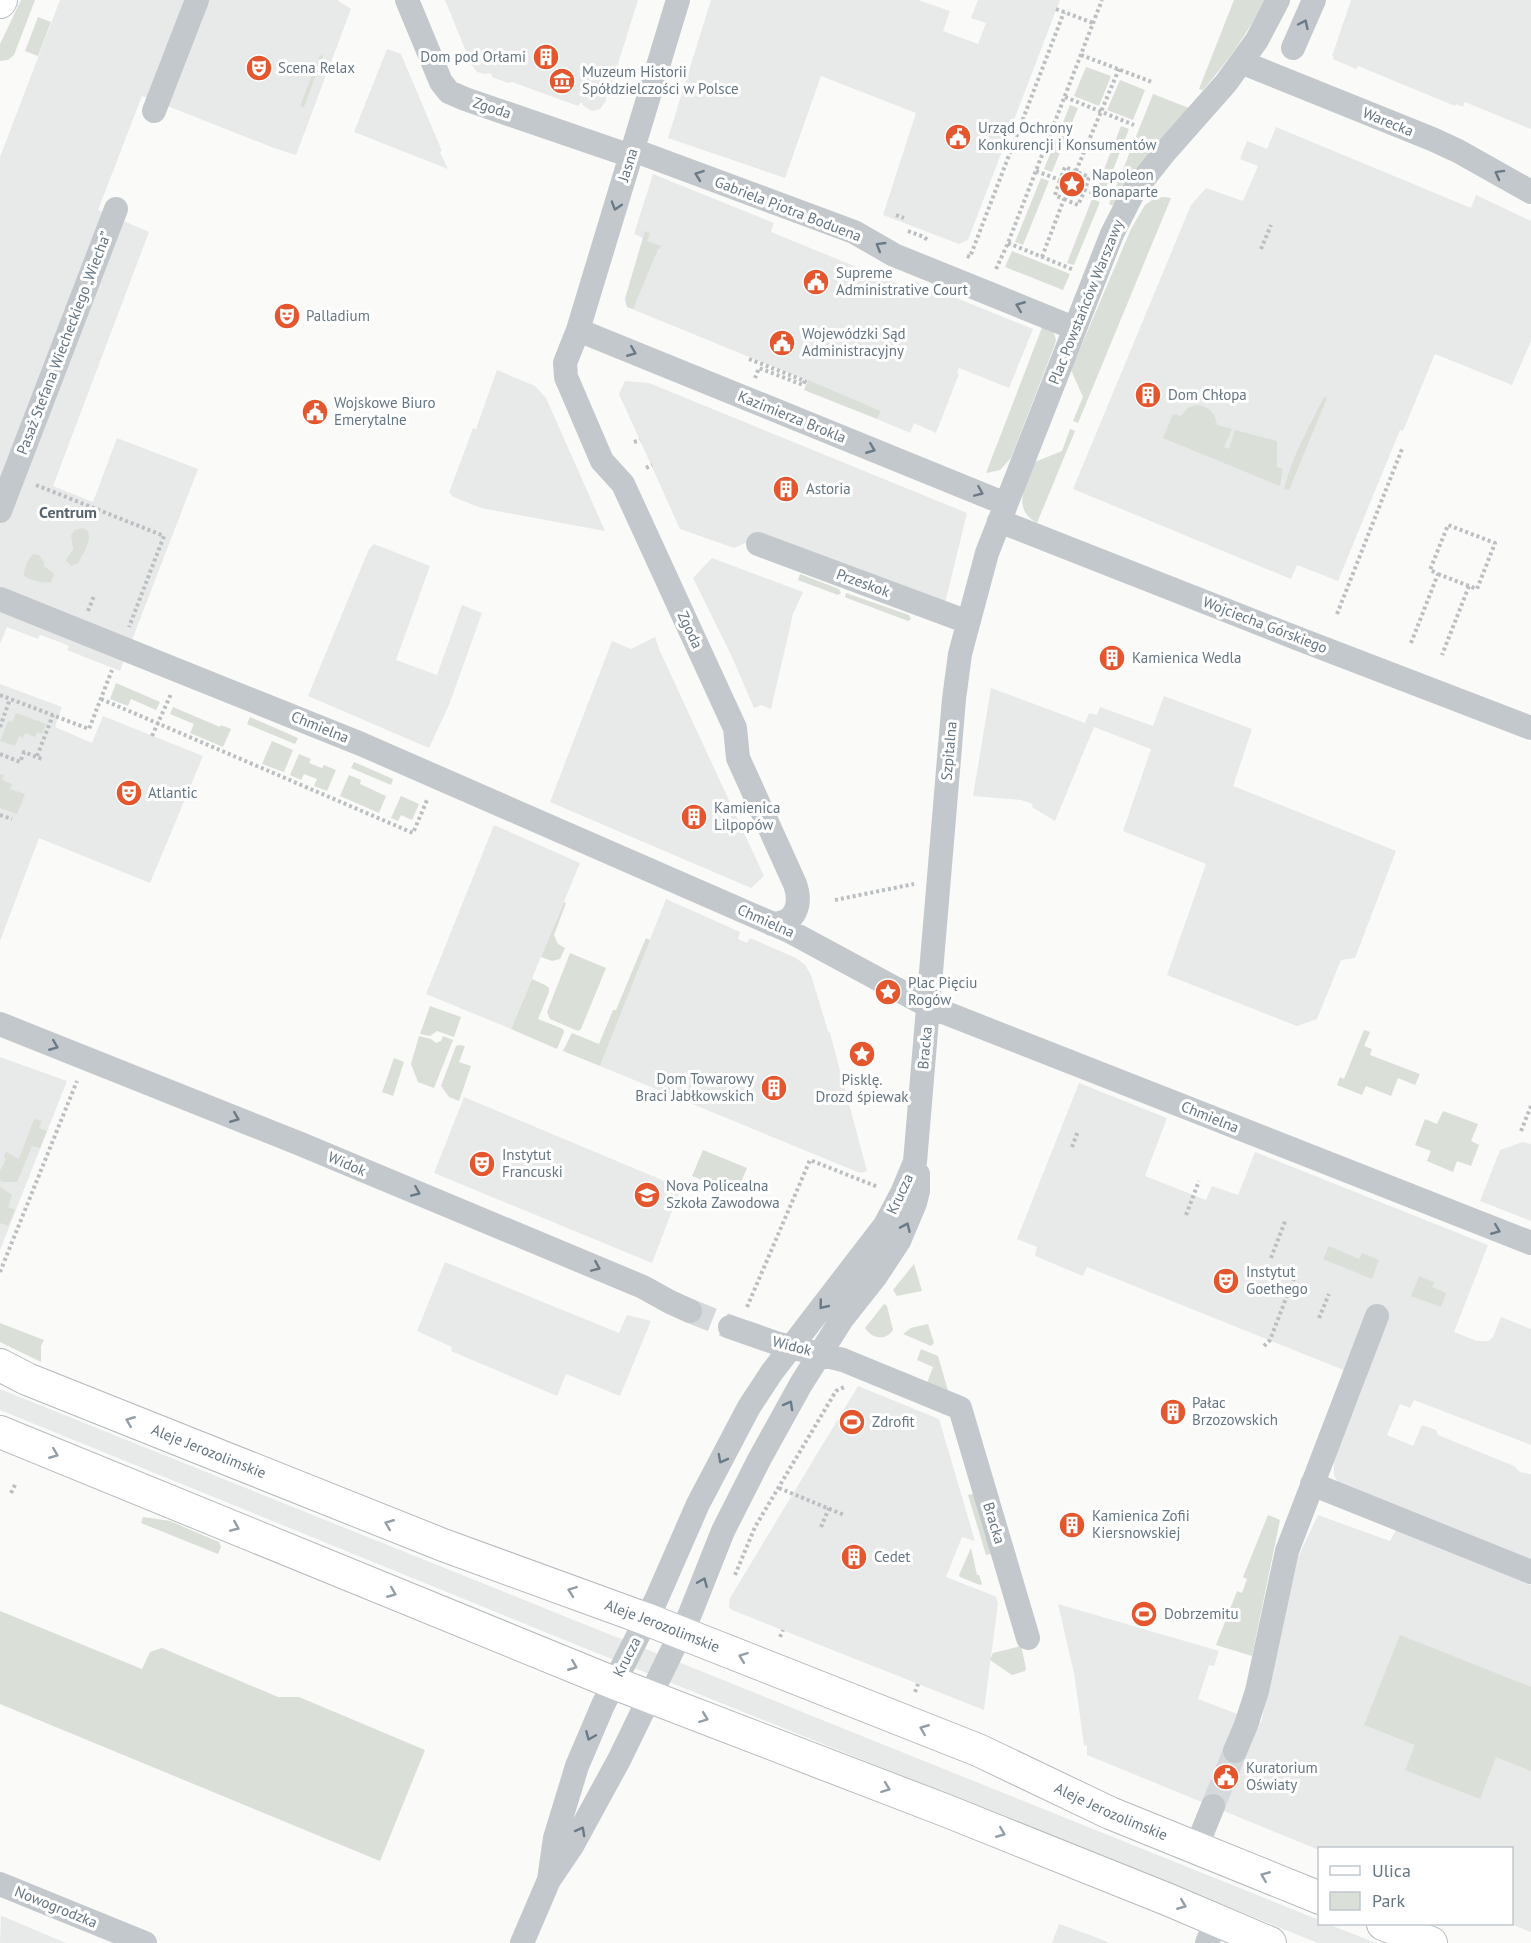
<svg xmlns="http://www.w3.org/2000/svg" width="1531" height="1943" font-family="'PT Sans',sans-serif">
  <rect width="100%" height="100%" fill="#fafaf8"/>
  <path fill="#e8e9e9" d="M60,0H337L351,9L296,155L274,148L142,96L98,210L149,232L53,486L93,502L117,438L198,469L120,671L67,650L69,646L57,641L40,635L38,639L7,627L0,644V157Z
    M445,0H638L610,89L608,88L605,90L606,101L600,109L592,111L584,106L581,102L578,106L512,82L508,83L492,77L491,73L485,74L477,72L471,64L473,55L470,53L467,54Z
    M711,0H918L950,11L943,31L978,44L986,23L971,18L978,0H1060L968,240L959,244L883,215L916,113L821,76L785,178L668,138Z
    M1351,0H1531V129L1465,102L1463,107L1456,104L1455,106L1358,66L1356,69L1333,59L1334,57L1332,56Z
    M387,49L401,54L442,151L440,152L448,169L354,132Z
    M1276,127L1471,208L1476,195L1531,221V341L1512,385L1435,354L1403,431L1400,430L1338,581L1297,565L1291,579L1073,489L1191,205L1206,188L1243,201L1258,166L1240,159L1247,141L1267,149Z
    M653,174L774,223L771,232L908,288L912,280L1033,329L1009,388L959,368L957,373L959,374L936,433L914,423L910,433L877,419L881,411L627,307L625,299L643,238L634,234Z
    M497,370L535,386L546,398L605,531L481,508L451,496L452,494L449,493L473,428L476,429Z
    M625,381L649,383L967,513L945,603L763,535L734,548L680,529L619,394Z
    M374,544L430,566L396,660L437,675L462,605L482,613L449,705L429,748L308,696L369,549Z
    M712,558L803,592L793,614L771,709L761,705L754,708L733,659L693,578Z
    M655,637L659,649L764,876L751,888L550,802L612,641L631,649Z
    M0,684L62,707L55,727L92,743L103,716L203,756L150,883L39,838L0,941Z
    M991,688L1085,723L1089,713L1097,715L1100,707L1153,726L1164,696L1252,729L1233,786L1396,851L1355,958L1341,960L1317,1019L1297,1026L1167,975L1206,864L1123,831L1151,749L1094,727L1055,821L1032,807L1033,804L1021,800L973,796Z
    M494,825L580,863L511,1029L426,994Z
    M666,899L740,932L738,939L747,943L750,938L796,958L805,965L811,975L828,1031L830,1033L867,1171L860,1173L600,1066Z
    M0,1057L67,1081L0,1250Z
    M1079,1083L1167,1118L1145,1176L1206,1200L1212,1186L1238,1195L1255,1152L1488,1245L1454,1332L1477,1341H1488L1493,1337L1501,1317L1531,1329V1445L1414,1400L1410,1408L1400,1404L1387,1435L1413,1446L1422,1425L1436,1430L1438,1435L1514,1466L1520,1472L1531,1474V1562L1339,1483L1334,1476V1460L1366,1379L1087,1267L1083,1276L1035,1256L1037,1247L1017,1239Z
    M464,1097L681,1188L652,1263L434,1173Z
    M1523,1142L1531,1144V1221L1480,1201L1500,1150Z
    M445,1262L619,1333L627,1315L651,1321L620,1396L566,1374L557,1396L451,1351L452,1347L417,1331Z
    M858,1386L939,1419L975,1541L962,1537L946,1577L992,1595L996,1597L998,1603L984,1710L732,1610L729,1607L730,1598Z
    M0,1389L1319,1920L1320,1924H1328L1376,1943H1318L572,1643L0,1410Z
    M1318,1515L1390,1541L1396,1530L1531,1585V1932L1510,1924H1512V1848L1319,1850L1087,1755V1746L1084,1745L1074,1673L1058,1604L1219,1651L1214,1666L1209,1665L1198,1699L1261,1723L1298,1557Z
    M1,1916H2L66,1943H0Z
    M1059,1924L1090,1935L1110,1943H1052Z"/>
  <path fill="#dadfd7" d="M21,0H35L14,55L8,60L0,61V44Z
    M1234,0H1265C1248,33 1227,62 1203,90L1199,89Z
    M38,17L51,22L38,56L25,51Z
    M320,55L323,56L304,107L300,106Z
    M1086,67L1111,76L1099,106L1074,96Z
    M1120,80L1145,90L1133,120L1107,110Z
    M1153,94L1189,108L1114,206L1109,204Z
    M1070,105L1078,108L1052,172L1044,169Z
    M1121,126L1129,129L1104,193L1096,190Z
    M1041,178L1049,181L1023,245L1015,242Z
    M1164,197L1171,198L1078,423L1073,421L1083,397L1071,370L1131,229L1145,205L1155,198Z
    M1092,199L1100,202L1074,265L1067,263Z
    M645,231L650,233L647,241L661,246L660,249H658L633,309L627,307L625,299Z
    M1012,251L1070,274L1063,290L1005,267Z
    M1043,325L1054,333L1056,340L1054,347L1011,458L1000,470L986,473Z
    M808,380L881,411L877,419L804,390Z
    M1324,397L1327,398L1289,490L1284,489C1292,456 1309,427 1324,397Z
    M1197,405C1209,406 1215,413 1217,425L1232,429L1224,447L1229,449L1235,430L1277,441V467L1283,469L1280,486L1163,438L1173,414L1181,416L1189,407Z
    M1070,429L1075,431L1037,523C1010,508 1027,483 1035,462L1062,451Z
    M83,528C97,534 83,553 78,563L71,566L66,560L73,549L71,535L75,530Z
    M34,554L39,555L44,562V566L54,574L51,582C46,584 27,580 24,575C24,569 29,556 34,554Z
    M800,574L839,589L841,593L838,595L798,580Z
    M846,593L909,615L911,619L908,621L847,598L845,597Z
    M116,683L160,702L156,710L131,699L128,706L110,699Z
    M173,707L220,727L221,725L231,729L223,747L190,733L194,724L170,714Z
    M16,713L46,724L42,734L37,732L35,737L25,733L23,738L19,736L15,746L0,741L8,721L12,722Z
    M250,717L298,738L295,744L247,724Z
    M272,741L293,750L284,772L262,764Z
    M299,754L311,759L309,763L322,768L324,765L336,770L327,791L314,786L317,779L304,774L301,780L290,775Z
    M354,762L393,779L391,785L351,768Z
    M0,774L4,775L2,780L12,784L10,789L25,794L17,814L0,808Z
    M349,775L361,780L360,784L386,796L379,813L340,796Z
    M401,796L419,804L412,820L401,815L398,821L391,818Z
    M564,902L566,903L554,935L558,944L565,948L560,959L552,961L541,957Z
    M646,938L650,940L600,1066L563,1051L572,1033L599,1044L613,1010H616Z
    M570,953L606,968L581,1029L578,1031L550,1019L547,1012Z
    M532,979L545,985L549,988V992L538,1019L563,1029L564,1032L557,1049L511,1029Z
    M430,1006L461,1017L454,1037L437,1031L430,1036L420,1034Z
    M1364,1030L1370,1032L1364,1046L1372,1049L1370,1055L1420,1074L1415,1085L1398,1078L1391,1096L1366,1086L1362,1095L1337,1085L1340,1077L1344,1079Z
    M419,1036L431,1039L436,1043L441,1041L443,1036L453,1040L434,1088L418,1082L411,1064Z
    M459,1045L465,1046L459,1062L471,1066L459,1101L449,1097L441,1086L456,1046Z
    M394,1058L404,1062L393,1096L382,1092Z
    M1443,1111L1478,1124L1471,1141L1479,1145L1471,1166L1457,1161L1453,1172L1427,1161L1431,1151L1415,1145L1425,1119L1437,1124Z
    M34,1119L42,1121L39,1128L47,1131L40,1148L32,1146L17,1182H2L0,1180V1171L6,1159L4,1157L6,1152L19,1159Z
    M703,1150L747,1168L736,1194L692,1176Z
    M0,1187L12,1195L8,1207L15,1210L8,1226L1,1223L0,1225Z
    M1329,1246L1359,1259L1362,1253L1379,1260L1372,1279L1323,1259Z
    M914,1264L922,1291L897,1296L893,1290Z
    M1419,1276L1434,1282L1432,1287L1446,1293L1441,1307L1411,1296Z
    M884,1304L887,1306L893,1330C886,1341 872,1339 865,1328Z
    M0,1323L44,1340L41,1346V1362L0,1342Z
    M928,1324L934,1343L931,1346L903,1334L911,1328Z
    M921,1349L938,1356L949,1394L927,1383L933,1367L917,1360Z
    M976,1493L994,1553L986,1555L968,1495Z
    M1268,1515L1280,1520L1252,1656L1216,1645L1237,1591L1242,1593L1247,1579L1243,1577Z
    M143,1517L170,1521L219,1542L221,1547L218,1554L141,1523Z
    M971,1548L977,1575H979L982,1584L980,1585L960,1577L959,1575Z
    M0,1611L142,1669L150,1652L162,1648L278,1697H299L425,1750L380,1861L0,1704Z
    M1400,1635L1531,1687V1771L1496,1757L1480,1799L1405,1770L1415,1745L1364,1725Z
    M1021,1646L1026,1668L1025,1671L1012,1675L990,1660L993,1653Z"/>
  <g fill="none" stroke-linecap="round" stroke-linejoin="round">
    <path stroke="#d5d9db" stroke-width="24" stroke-dasharray="24 12" stroke-linecap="butt" d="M690,1311L730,1327
      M1213,1806L1235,1751"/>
    <defs>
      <g id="major">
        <path d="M0,2L1,0"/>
        <path id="s1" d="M0,1365L27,1379L443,1545L646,1619L978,1750L1110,1813L1320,1898"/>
        <path d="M0,1432L614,1683L947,1811L1169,1900L1270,1943"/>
        <path d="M1383,1924L1431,1943"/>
      </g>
    </defs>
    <use href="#major" stroke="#b5babe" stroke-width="34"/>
    <path stroke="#bbbfc2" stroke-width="4" stroke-dasharray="3 3" stroke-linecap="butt" d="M1056,9L1093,23
      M1081,55L1152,82
      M1065,97L1134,125
      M1036,171L1060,180L1065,167L1089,177L1085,190L1105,198
      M1076,171L1119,69
      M1064,199L1078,205L1085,190
      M896,215L904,218
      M908,231L924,237L929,241
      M1008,243L1074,270
      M1261,249L1271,225
      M967,256L970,257L1064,12
      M1042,257L1064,199L1055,195L1060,180
      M996,269L1008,243L1102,0
      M749,359L805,381L803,385L759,368L755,378
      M634,442L640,440
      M646,468L652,465
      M36,485L164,536L129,627
      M1438,574L1469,586
      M88,611L94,596
      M1337,614L1402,449
      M1411,643L1438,574L1430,570L1448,525L1495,543L1477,589L1469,586L1442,655
      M0,695L89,729L112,670
      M101,699L413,833L427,800
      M0,727L10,699
      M152,736L171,694
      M0,754L20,762L24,752L42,759
      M37,756L53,715
      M0,815L12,819
      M835,900L914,884
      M1521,1131L1531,1106
      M1072,1147L1078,1131
      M1186,1215L1199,1181
      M1271,1258L1286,1219
      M0,1272L77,1081
      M747,1307L810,1160L878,1187
      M1319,1318L1329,1294
      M1264,1346L1270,1340L1295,1275
      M779,1488L844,1515
      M11,1493L16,1483
      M821,1527L829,1508
      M735,1575L755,1527L836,1391L846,1386
      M780,1637L783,1630
      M915,1692L918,1684"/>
    <path stroke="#c3c8cc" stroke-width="24" d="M407,0L441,82L449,92L465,99L631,156
      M678,0L578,330L565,363L566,377L602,461L623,484L735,728L738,758L795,884C802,904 796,924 772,924
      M1293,48L1314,0
      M1241,62L1432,139L1458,151L1531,192
      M154,111L197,0
      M633,150L854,232L894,255L1074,328
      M578,330L1006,504
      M0,511L116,209
      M999,521L1299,639L1531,728
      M758,544L968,622
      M0,599L361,744L789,931L928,1006L1531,1243
      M0,1024L303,1145L643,1287L670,1302L690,1311
      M730,1327L779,1344L843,1360L960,1408L1028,1638
      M1312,1484L1531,1572
      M1235,1751L1246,1725L1257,1691L1287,1551L1377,1316
      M1196,1848L1213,1806
      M549,1880L555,1838L577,1766L603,1705L656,1600L698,1504L749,1407L772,1372L885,1225L902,1193L915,1162L954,699L960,654L987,553L1112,234L1134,191L1165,152L1226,83L1257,40L1278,0
      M0,1884L145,1943
      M522,1943L549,1880L572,1846L619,1760L690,1614L723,1531L760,1458L801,1384L842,1319L876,1276L899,1241L915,1203L918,1191V1174
      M1207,1943L1216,1920"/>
    <use href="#major" stroke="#fff" stroke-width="32"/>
  </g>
  <defs><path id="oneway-chevron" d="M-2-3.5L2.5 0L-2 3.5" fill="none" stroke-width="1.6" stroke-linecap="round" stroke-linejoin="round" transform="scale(1.5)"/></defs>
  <g stroke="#6a7a87">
    <use href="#oneway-chevron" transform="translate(1304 24) rotate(-65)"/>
    <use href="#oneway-chevron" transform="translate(1499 174) rotate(-151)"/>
    <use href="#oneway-chevron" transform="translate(699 175) rotate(-160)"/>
    <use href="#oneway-chevron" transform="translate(616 206) rotate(107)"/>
    <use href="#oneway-chevron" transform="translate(880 246) rotate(-149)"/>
    <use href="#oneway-chevron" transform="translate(1020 306) rotate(-158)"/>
    <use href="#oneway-chevron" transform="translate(632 352) rotate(22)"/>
    <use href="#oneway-chevron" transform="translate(871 449) rotate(22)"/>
    <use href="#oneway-chevron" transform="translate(979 492) rotate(23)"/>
    <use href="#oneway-chevron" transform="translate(54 1046) rotate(22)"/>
    <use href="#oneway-chevron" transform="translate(235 1118) rotate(22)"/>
    <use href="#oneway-chevron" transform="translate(416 1192) rotate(23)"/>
    <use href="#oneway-chevron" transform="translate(906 1227) rotate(-66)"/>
    <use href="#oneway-chevron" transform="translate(1496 1230) rotate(22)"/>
    <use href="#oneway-chevron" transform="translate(596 1267) rotate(23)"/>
    <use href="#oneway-chevron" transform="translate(823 1305) rotate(129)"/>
    <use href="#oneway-chevron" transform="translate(789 1405) rotate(-61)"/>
    <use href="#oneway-chevron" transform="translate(722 1459) rotate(118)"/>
    <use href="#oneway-chevron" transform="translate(703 1582) rotate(-67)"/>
    <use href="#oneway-chevron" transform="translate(590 1736) rotate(113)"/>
    <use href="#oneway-chevron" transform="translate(581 1831) rotate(-61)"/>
  </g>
  <g stroke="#939fa8">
    <use href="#oneway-chevron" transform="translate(130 1421) rotate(-158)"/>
    <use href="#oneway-chevron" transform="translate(54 1454) rotate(22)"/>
    <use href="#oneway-chevron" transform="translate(389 1524) rotate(-158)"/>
    <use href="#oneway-chevron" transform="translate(235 1527) rotate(23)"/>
    <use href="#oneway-chevron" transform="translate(572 1591) rotate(-160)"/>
    <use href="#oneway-chevron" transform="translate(392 1593) rotate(22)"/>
    <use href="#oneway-chevron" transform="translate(743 1657) rotate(-159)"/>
    <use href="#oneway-chevron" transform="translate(573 1666) rotate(22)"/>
    <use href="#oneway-chevron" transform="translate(704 1718) rotate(21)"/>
    <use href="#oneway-chevron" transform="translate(924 1729) rotate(-158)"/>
    <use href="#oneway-chevron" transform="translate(886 1788) rotate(21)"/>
    <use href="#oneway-chevron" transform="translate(1001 1833) rotate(22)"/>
    <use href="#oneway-chevron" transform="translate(1265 1876) rotate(-158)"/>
    <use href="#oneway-chevron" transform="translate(1182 1905) rotate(22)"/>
  </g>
  <defs>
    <symbol id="building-disc" viewBox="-11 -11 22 22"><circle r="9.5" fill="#e4572e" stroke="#fff"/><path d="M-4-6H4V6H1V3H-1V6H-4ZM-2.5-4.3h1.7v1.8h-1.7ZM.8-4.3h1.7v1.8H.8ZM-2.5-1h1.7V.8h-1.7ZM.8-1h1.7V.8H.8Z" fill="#fff"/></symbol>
    <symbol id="theatre-disc" viewBox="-11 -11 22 22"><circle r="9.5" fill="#e4572e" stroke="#fff"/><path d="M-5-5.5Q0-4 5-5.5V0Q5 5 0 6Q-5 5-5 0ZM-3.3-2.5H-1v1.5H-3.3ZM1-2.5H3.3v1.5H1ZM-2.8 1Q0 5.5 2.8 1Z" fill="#fff"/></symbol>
    <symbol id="museum-disc" viewBox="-11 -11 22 22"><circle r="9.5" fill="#e4572e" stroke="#fff"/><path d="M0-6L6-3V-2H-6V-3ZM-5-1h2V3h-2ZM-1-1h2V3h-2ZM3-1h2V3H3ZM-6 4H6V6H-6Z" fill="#fff"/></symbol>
    <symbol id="civic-disc" viewBox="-11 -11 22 22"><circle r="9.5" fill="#e4572e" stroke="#fff"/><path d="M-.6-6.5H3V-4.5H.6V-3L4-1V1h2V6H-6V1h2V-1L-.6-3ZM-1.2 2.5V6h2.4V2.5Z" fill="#fff"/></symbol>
    <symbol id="sight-disc" viewBox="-11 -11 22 22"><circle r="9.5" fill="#e4572e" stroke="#fff"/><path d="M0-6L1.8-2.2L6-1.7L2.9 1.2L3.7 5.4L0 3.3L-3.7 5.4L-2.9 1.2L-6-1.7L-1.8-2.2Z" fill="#fff"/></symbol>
    <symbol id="university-disc" viewBox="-11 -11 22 22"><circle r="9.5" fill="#e4572e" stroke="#fff"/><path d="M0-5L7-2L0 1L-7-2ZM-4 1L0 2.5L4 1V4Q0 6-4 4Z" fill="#fff"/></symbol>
    <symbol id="stadium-disc" viewBox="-11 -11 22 22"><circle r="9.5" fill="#e4572e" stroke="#fff"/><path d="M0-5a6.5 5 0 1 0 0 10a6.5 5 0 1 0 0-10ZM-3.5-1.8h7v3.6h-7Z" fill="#fff"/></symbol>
  </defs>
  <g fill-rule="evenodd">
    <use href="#building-disc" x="531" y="42" width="30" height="30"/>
    <use href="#theatre-disc" x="244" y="53" width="30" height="30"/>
    <use href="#museum-disc" x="547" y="66" width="30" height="30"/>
    <use href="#civic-disc" x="943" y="122" width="30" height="30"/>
    <use href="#sight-disc" x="1057" y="169" width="30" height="30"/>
    <use href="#civic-disc" x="801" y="267" width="30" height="30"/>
    <use href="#theatre-disc" x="272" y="301" width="30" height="30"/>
    <use href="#civic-disc" x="767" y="328" width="30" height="30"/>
    <use href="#building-disc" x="1133" y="380" width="30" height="30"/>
    <use href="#civic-disc" x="300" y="397" width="30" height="30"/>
    <use href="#building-disc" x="771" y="474" width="30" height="30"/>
    <use href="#building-disc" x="1097" y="643" width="30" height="30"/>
    <use href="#theatre-disc" x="114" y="778" width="30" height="30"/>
    <use href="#building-disc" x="679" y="802" width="30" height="30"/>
    <use href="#sight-disc" x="873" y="977" width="30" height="30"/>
    <use href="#sight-disc" x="847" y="1039" width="30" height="30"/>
    <use href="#building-disc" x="759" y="1073" width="30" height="30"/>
    <use href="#theatre-disc" x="467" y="1149" width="30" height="30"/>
    <use href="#university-disc" x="632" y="1180" width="30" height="30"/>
    <use href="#theatre-disc" x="1211" y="1266" width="30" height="30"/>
    <use href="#building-disc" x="1158" y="1397" width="30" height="30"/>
    <use href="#stadium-disc" x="837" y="1407" width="30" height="30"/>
    <use href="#building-disc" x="1057" y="1510" width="30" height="30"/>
    <use href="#building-disc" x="839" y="1542" width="30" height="30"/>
    <use href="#stadium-disc" x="1129" y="1599" width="30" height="30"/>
    <use href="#civic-disc" x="1211" y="1762" width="30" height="30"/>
  </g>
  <g text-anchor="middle" stroke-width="6" stroke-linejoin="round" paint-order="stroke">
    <g font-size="15" fill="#657683" stroke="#fff" text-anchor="start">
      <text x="526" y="62" text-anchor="end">Dom pod Orłami</text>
      <text x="278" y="73">Scena Relax</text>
      <text x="582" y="77">Muzeum Historii<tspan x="582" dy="17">Spółdzielczości w Polsce</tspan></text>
      <text x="978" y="133">Urząd Ochrony<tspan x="978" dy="17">Konkurencji i Konsumentów</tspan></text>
      <text x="1092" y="180">Napoleon<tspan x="1092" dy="17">Bonaparte</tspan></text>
      <text x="836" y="278">Supreme<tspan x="836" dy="17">Administrative Court</tspan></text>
      <text x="306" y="321">Palladium</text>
      <text x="802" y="339">Wojewódzki Sąd<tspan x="802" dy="17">Administracyjny</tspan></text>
      <text x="1168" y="400">Dom Chłopa</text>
      <text x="334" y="408">Wojskowe Biuro<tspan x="334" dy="17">Emerytalne</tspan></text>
      <text x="806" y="494">Astoria</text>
      <text x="1132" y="663">Kamienica Wedla</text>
      <text x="148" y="798">Atlantic</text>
      <text x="714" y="813">Kamienica<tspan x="714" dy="17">Lilpopów</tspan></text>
      <text x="908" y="988">Plac Pięciu<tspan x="908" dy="17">Rogów</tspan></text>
      <text x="754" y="1084" text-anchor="end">Dom Towarowy<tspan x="754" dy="17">Braci Jabłkowskich</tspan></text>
      <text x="862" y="1085" text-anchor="middle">Pisklę.<tspan x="862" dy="17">Drozd śpiewak</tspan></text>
      <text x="502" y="1160">Instytut<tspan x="502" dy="17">Francuski</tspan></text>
      <text x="666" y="1191">Nova Policealna<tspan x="666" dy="17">Szkoła Zawodowa</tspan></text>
      <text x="1246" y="1277">Instytut<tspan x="1246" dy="17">Goethego</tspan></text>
      <text x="1192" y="1408">Pałac<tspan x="1192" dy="17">Brzozowskich</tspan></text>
      <text x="872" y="1427">Zdrofit</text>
      <text x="1092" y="1521">Kamienica Zofii<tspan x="1092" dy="17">Kiersnowskiej</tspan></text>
      <text x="874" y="1562">Cedet</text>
      <text x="1164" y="1619">Dobrzemitu</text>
      <text x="1246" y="1773">Kuratorium<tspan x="1246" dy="17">Oświaty</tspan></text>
    </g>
    <g font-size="15" fill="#657683" stroke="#fff">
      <text transform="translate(492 108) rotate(18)" y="5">Zgoda</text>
      <text transform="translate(1388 122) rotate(22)" y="5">Warecka</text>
      <text transform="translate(628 165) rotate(-73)" y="5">Jasna</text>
      <text transform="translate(788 209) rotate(21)" y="5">Gabriela Piotra Boduena</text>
      <text transform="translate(1086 302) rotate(-68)" y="5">Plac Powstańców Warszawy</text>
      <text transform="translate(64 343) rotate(-69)" y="5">Pasaż Stefana Wiecheckiego „Wiecha”</text>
      <text transform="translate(792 417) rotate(22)" y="5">Kazimierza Brokla</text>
      <text transform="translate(863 583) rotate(20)" y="5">Przeskok</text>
      <text transform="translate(1265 625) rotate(21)" y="5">Wojciecha Górskiego</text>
      <text transform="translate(690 630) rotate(65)" y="5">Zgoda</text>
      <text transform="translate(320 727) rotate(22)" y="5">Chmielna</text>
      <text transform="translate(949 751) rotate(-85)" y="5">Szpitalna</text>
      <text transform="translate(766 921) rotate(24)" y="5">Chmielna</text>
      <text transform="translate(925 1048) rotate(-85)" y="5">Bracka</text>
      <text transform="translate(1210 1117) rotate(22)" y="5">Chmielna</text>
      <text transform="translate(347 1164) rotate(23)" y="5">Widok</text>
      <text transform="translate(900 1194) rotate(-65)" y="5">Krucza</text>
      <text transform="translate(792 1346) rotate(14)" y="5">Widok</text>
      <text dy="5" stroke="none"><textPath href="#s1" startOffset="226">Aleje Jerozolimskie</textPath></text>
      <text transform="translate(994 1523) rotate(73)" y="5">Bracka</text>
      <text dy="5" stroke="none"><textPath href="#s1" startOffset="712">Aleje Jerozolimskie</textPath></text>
      <text transform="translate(627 1657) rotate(-63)" y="5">Krucza</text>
      <text dy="5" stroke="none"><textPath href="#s1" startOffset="1198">Aleje Jerozolimskie</textPath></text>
      <text transform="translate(56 1907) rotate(22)" y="5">Nowogrodzka</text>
    </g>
    <g font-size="16" font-weight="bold" fill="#57646e" stroke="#fff">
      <text x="68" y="518">Centrum</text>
    </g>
  </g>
  <rect x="1318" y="1847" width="195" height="78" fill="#ffffff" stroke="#c1c8cd" stroke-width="1.5"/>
  <rect x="1330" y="1866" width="30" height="9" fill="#ffffff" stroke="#c1c8cd" stroke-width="1.5"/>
  <text x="1372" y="1877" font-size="18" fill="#657683">Ulica</text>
  <rect x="1330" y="1892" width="30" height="18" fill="#dadfd7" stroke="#c1c8cd" stroke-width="1.5"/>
  <text x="1372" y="1907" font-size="18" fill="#657683">Park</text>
</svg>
